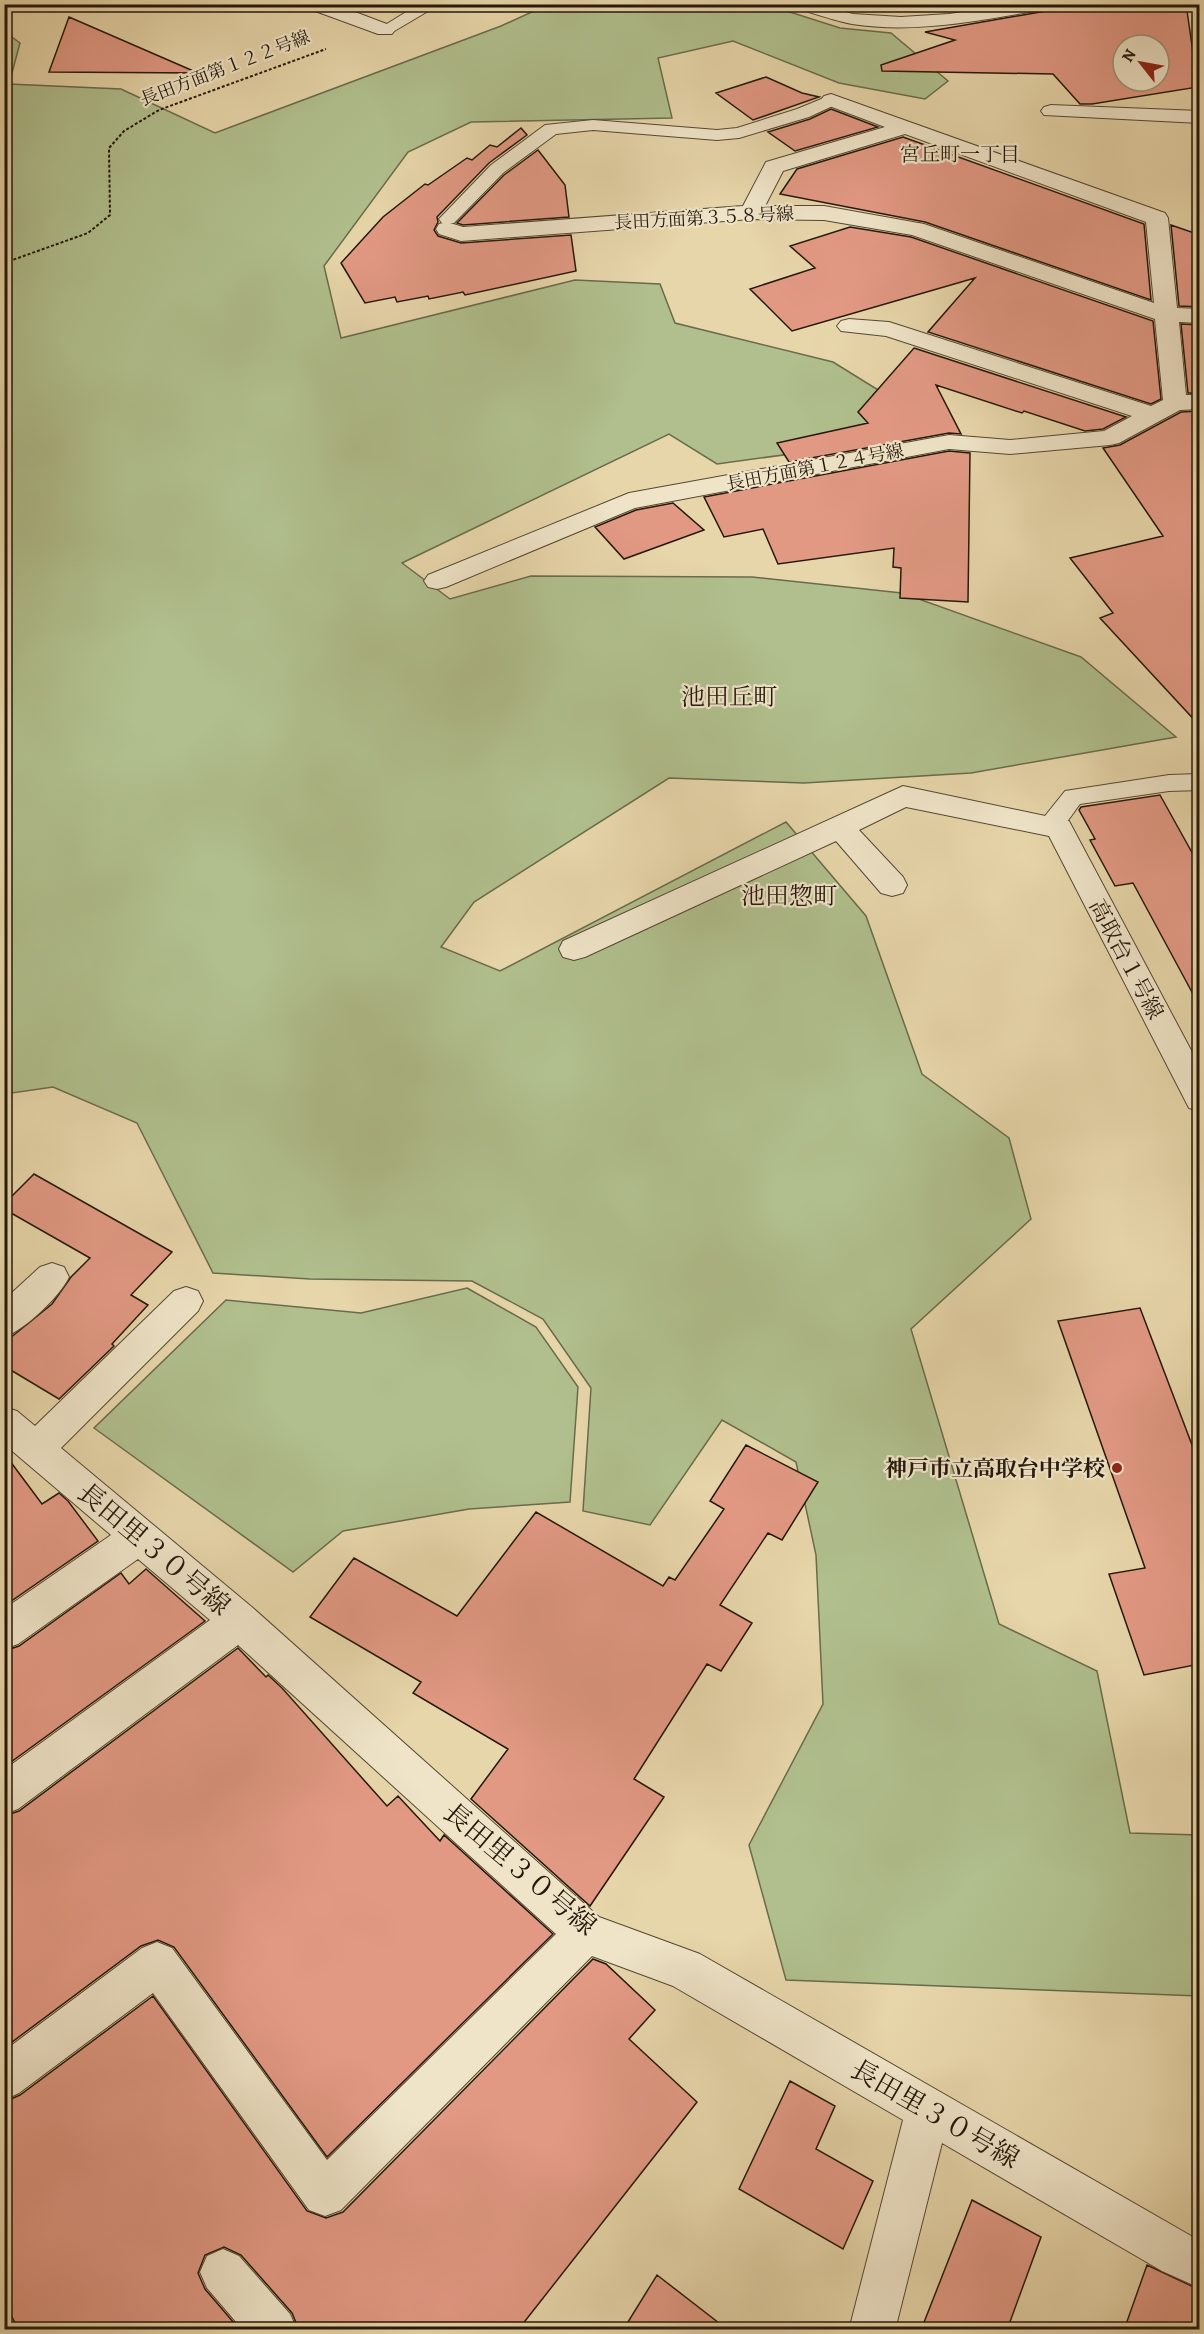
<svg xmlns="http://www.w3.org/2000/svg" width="1204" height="2334" font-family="Alegreya,'Noto Serif JP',serif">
  <rect width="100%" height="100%" fill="#e7d6aa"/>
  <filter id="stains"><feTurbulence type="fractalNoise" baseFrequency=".00333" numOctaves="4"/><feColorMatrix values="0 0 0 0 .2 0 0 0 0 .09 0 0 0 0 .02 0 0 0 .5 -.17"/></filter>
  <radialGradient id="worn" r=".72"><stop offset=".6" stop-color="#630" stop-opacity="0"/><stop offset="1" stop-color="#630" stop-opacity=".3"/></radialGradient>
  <path fill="#b0bf8d" stroke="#6a6b4c" stroke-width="1.5" d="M547,5H768L840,28L891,33L948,81L925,99L839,83L733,41L658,58L672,118L471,122L408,152L324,266L341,338L575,280L660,284L675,323L833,362L904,406L864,444L717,464L669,434L402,563L450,599L531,576L752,577L902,593L1081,657L1176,737L971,773L804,783L669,778L474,902L441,947L500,971L786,822L866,916L922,1074L1009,1138L1031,1219L911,1329L999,1624L1097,1671L1130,1833L1199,1835V1996L786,1980L749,1845L823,1704L816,1555L796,1462L722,1420L650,1525L583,1511L591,1388L543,1319L472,1281L310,1279L213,1273L137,1123L53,1087L5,1094V32L20,43L9,84L121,89L215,133L501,26Z
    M467,1288L536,1327L578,1387L570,1502L469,1509L343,1531L293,1572L94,1428L226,1300L361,1313Z"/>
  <path fill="#e29984" stroke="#24170a" stroke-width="1.5" fill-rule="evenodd" d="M1063,4H1186L1198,87L1092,104H1080L1053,74L882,71L881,65L955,40L925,32L1046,11ZM1123,45H1159V81H1123Z
    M69,17L198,73L49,72Z
    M766,77L802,93L819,97L753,120L716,93Z
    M831,109L878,127L795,151L768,132L810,119Z
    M521,128L527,135L489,163L437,217L438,222L434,230L438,236L461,243L571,235L576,271L465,295L463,292L429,299L428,296L397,302L395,297L365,303L341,263L383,217L425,184L428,185L467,158L472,160L490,145L497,147Z
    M903,137L1144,224L1151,300L925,222L780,194L797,169Z
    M538,150L565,185L569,217L463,225L457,223L504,175Z
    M1171,225L1200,235V307L1179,306Z
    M850,227L911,237L1153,321L1161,399L1151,404L928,332L975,278L792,331L750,289L815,268L790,246Z
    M1181,324L1200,325V393H1188Z
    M914,348L1126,417L1103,429L1085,431L1024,411L1022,413L936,385L961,434L949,433L789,462L777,443L868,423L858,412Z
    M1200,411V726L1100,618L1113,613L1070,558L1163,536L1103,448L1120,445L1181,412Z
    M949,451L970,453L968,602L900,598L901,568L893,567L894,548L778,564L763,529L724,537L704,497Z
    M673,503L704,530L624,559L595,527L636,510Z
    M1160,795L1200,867V1007L1133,883L1115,886L1090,840L1095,839L1079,810L1081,807Z
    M34,1174L172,1252L131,1295L148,1305L112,1344L114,1346L59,1399L4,1366V1343L52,1304L71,1277L90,1258L4,1209V1204Z
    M1140,1308L1200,1466V1664L1144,1675L1109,1574L1145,1568L1058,1321Z
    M746,1445L818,1482L782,1540L768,1533L720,1605L752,1623L721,1671L707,1664L634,1779L664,1797L590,1906L471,1799L508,1749L413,1693L421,1682L310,1617L354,1558L457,1616L536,1512L663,1586L669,1577L675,1580L724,1509L710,1501Z
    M4,1453L42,1504L59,1493L68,1501L98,1541L4,1606Z
    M146,1569L205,1621L4,1767V1651L19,1646L121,1573L129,1584Z
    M238,1648L266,1677L268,1675L282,1688L387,1806L398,1796L440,1841L444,1835L553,1934L327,2157L174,1947L158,1940L141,1946L4,2048V1816L19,1811Z
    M593,1959L606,1964L655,2010L629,2039L697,2102L518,2330H299L292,2313L241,2255L224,2247L205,2255L198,2273L205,2289L240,2330H19L4,2302V2102L20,2095L153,1996L307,2211L326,2218L343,2212Z
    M790,2081L835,2106L816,2149L873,2181L843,2249L739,2189Z
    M972,2200L1041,2237L1007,2330H921Z
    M1147,2265L1200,2290V2307L1191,2330H1124Z
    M657,2275L728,2330H623Z"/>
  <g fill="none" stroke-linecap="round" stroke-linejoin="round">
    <defs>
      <path id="lane" d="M419,4H440L391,33H379L377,30Z
        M791,4H818L853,14L901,17L949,14L1015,4H1054L1046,9C983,20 916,34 852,24C832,20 813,13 793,7Z
        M831,95L839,100L837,104L809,117L739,138L717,140L593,130L556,134L503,173L454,223H442L439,219L491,165L545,125L593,120L717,130L737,128L797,109Z
        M1200,774V790L1169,791L1080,804C1069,818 1060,838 1041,832L1037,826L1065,791L1169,775Z"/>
      <path id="street" d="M305,4H334L392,26L395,30L392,34H378L307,8Z
        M831,94L1165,213L1168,218L1177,308L1200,309V323L1179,322L1186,395H1200V409L1180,410L1119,443L1110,445L1010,454L949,449L635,508L446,587L437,589L428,587L424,581L428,575L629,493L949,435L1010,440L1104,431L1132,416L886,336L841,331L837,326L841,321L849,319L889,322L1151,406L1163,400L1155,319L912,235L824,220L751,219L461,241L439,234L436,229L439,224L447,222L463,227L743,206L766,162L885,127L824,104L821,100L824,96ZM905,134L1146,222L1154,303L924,224L824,206H765L783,171Z
        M1051,105L1200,111V123L1044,115L1041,111L1044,107Z
        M903,786L1069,821L1200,1067V1111L1189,1108L1049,836L906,807L859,830L903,877L907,885L903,893L892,896L881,893L836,841L585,957L574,960L563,957L559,949L563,941Z
        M52,1263L64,1267L69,1277C60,1296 25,1330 4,1337V1300L40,1267Z
        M186,1287L198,1291L203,1301L198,1311L61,1448L253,1608L599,1917L700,1954L1200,2241V2288L1162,2271L942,2143L895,2330H849L903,2120L673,1986L592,1956L341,2210L325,2216L309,2210L153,1993L19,2093L4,2100V2051L142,1948L157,1942L172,1948L327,2160L556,1934L238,1645L18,1809L4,1814V1770L210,1620L138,1559L18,1644L4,1649V1609L111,1535L4,1444V1407L17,1411L35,1426L174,1291Z
        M223,2249L239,2256L290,2314L297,2330H243L207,2288L200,2272L207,2256Z"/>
    </defs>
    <use href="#lane" stroke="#554732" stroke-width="2"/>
    <use href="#street" stroke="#554732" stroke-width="2"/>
    <path stroke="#24170a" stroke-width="2" stroke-dasharray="3 2" stroke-linecap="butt" d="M4,263L88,233L110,215L109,148L124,131L159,110L326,49"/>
    <use href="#lane" fill="#efe4c8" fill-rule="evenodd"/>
    <use href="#street" fill="#efe4c8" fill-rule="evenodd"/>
  </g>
  <circle fill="#8f2418" stroke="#efe4c8" stroke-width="2" cx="1117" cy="1468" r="6"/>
  <g text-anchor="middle" stroke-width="4.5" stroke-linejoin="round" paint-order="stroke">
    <g font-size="18" fill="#24170a" stroke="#efe4c8">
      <text transform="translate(225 68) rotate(-21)" y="6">長田方面第１２２号線</text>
      <text transform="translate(704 218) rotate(-3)" y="6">長田方面第３５８号線</text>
      <text transform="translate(815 467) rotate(-11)" y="6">長田方面第１２４号線</text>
    </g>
    <g font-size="20" fill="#24170a" stroke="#efe4c8">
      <text x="960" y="161">宮丘町一丁目</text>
    </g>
    <g font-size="22" fill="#24170a" stroke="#efe4c8">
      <text transform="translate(1127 959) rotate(62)" y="8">高取台１号線</text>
    </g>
    <g font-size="22" font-weight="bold" fill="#24170a" stroke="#efe4c8" text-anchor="end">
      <text x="1105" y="1476">神戸市立高取台中学校</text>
    </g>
    <g font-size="24" fill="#24170a" stroke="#efe4c8">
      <text x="729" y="705">池田丘町</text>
      <text x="789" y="904">池田惣町</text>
    </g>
    <g font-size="27" fill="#24170a" stroke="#efe4c8">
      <text transform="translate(154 1549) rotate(40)" y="9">長田里３０号線</text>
      <text transform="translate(520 1869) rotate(40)" y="9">長田里３０号線</text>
      <text transform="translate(935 2114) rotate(30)" y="9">長田里３０号線</text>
    </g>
  </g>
  <rect width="1204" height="2334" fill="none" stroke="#e7d6aa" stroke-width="24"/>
  <rect x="6" y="6" width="1192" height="2322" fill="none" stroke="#24170a" stroke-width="3"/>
  <rect x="12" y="12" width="1180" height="2310" fill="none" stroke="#24170a" stroke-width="1.5"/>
  <g transform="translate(1141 63) rotate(301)"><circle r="28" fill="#efe4c8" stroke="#9e927c" stroke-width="1.5"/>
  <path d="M0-4.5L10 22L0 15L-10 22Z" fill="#8f2418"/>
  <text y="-9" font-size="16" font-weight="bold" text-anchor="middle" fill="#24170a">N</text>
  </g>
  <rect width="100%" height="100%" filter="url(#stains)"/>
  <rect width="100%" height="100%" fill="url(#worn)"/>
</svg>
